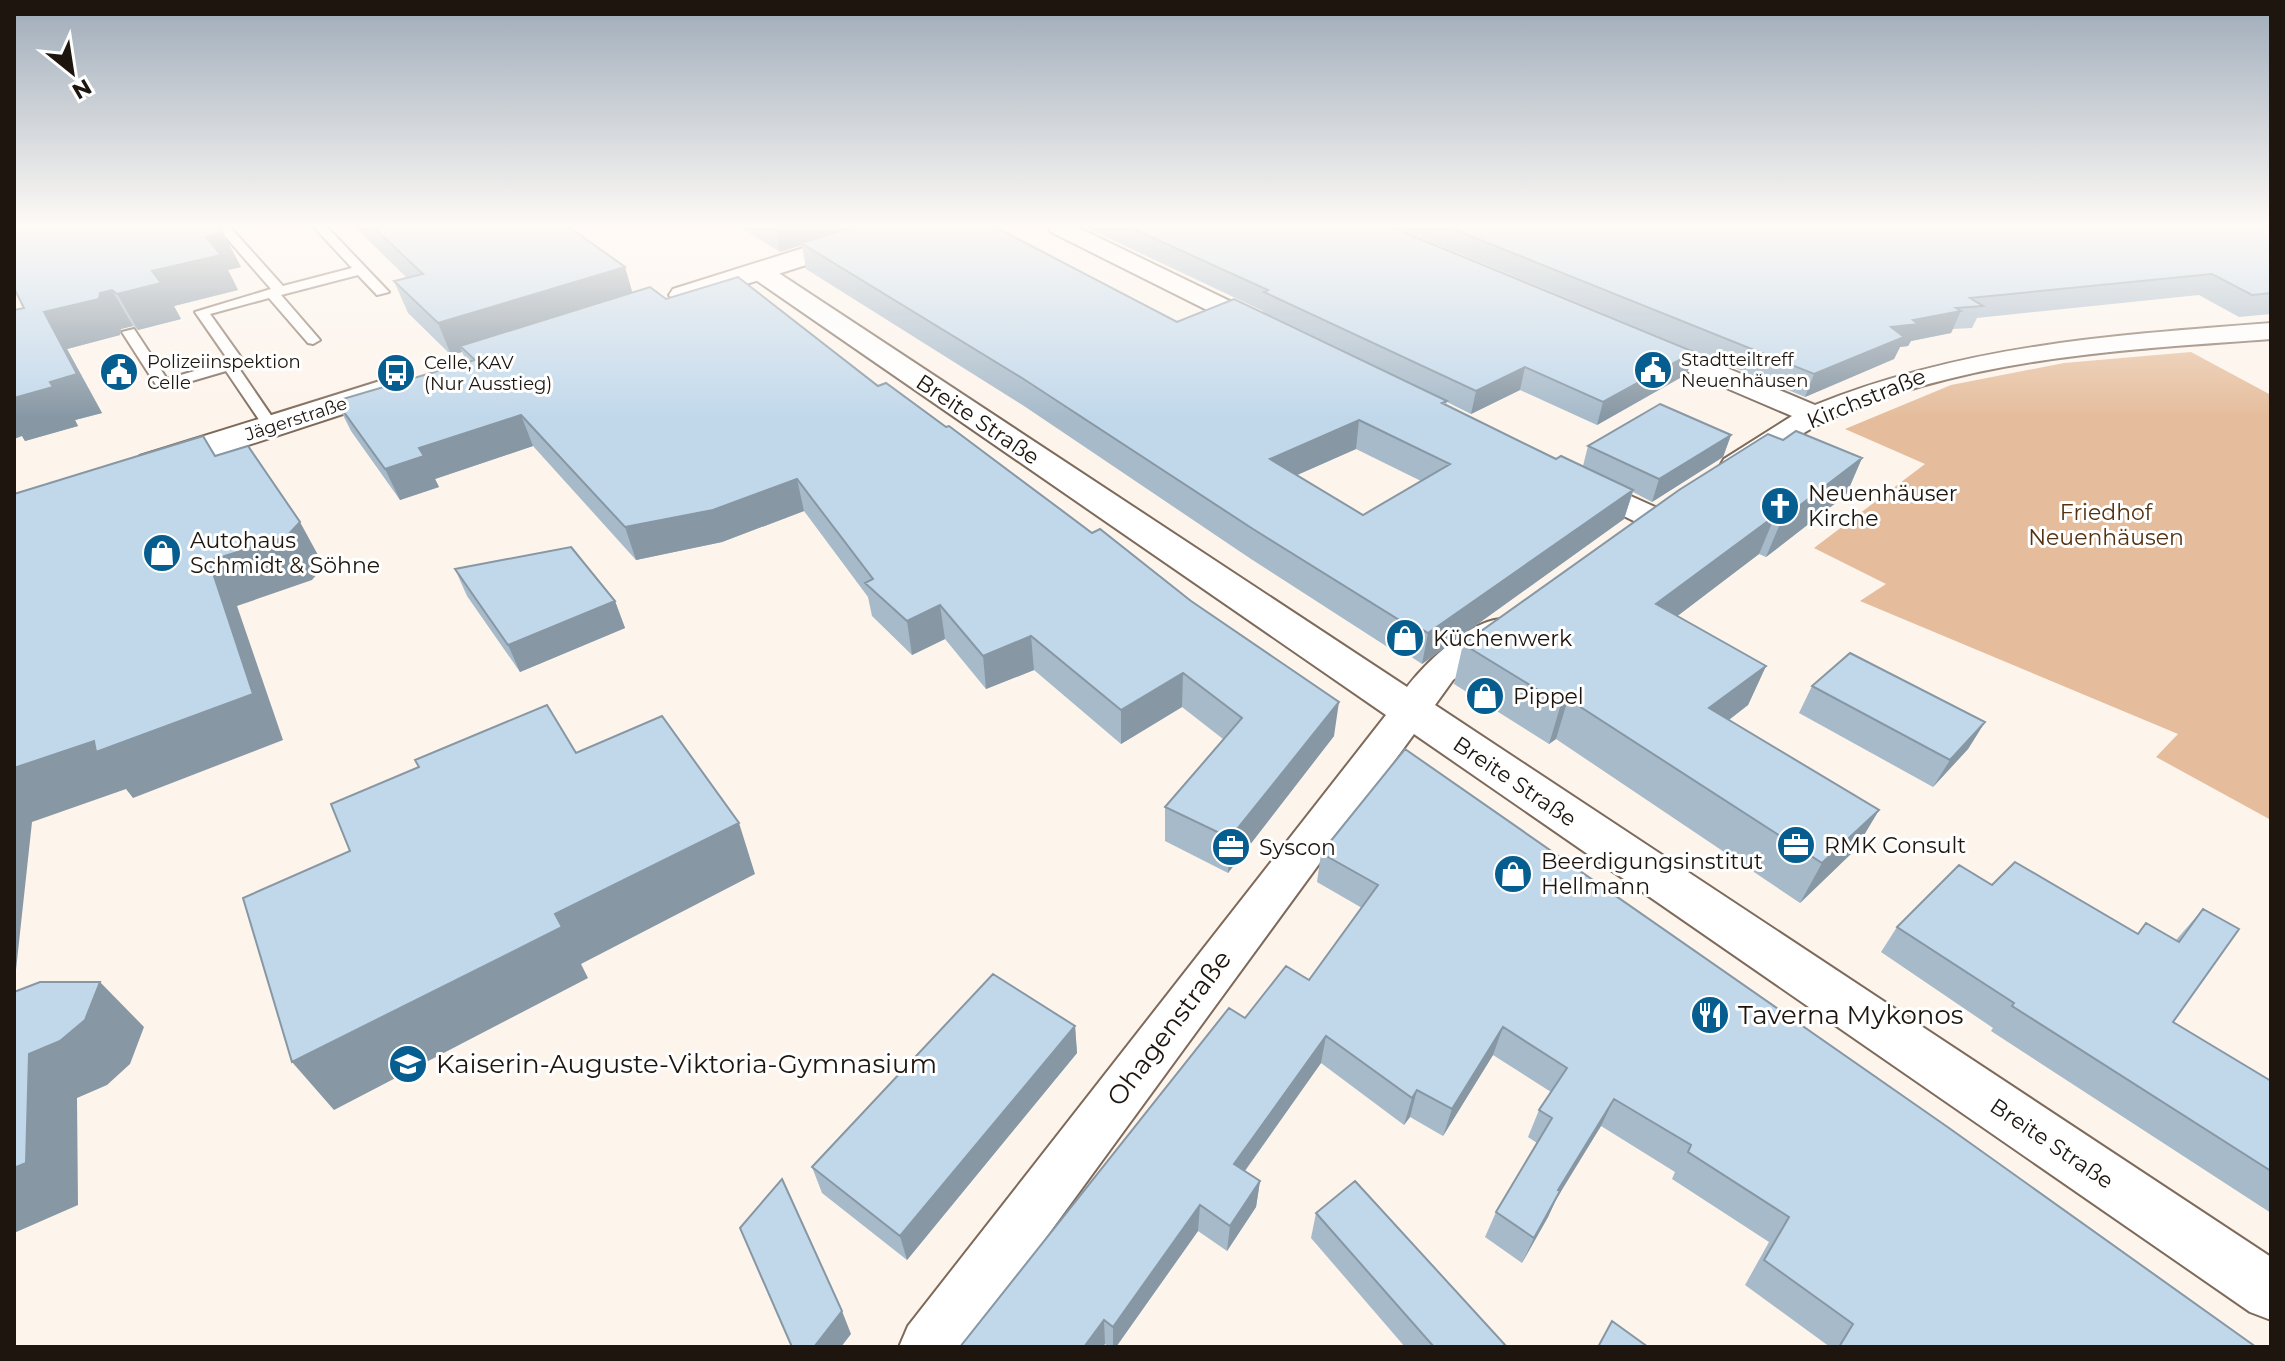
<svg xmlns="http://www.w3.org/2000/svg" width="2285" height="1361" font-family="Montserrat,sans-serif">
  <rect width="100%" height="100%" fill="#fdf4ec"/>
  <path fill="#e5bd9c" d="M2191,352L2271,395V820L2156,757L2178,734L1860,601L1886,584L1814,548L1925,464L1845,429L1951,385L2064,363Z"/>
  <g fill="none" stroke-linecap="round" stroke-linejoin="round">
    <defs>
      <path id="lane" d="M217,227H230L283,286L352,268L314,227H327L389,292L377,295L358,275L281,295L320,340L313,344L308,343L269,298L210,314L245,363L238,367L279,427L276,430H266L226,371L168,388H158L122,332L134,329L167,379L229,361L195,312L271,289Z"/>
      <path id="street" d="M1048,227H1077L1275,323L1279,329L1275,335H1257L1051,232Z
        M759,264L768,266L1407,687C1427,661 1478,611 1513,620L1518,628L1513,636L1453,680L1435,705L2271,1257V1320L2250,1312L1414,734L966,1347H899L908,1326L1386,715L750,276L747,271L750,266Z
        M2271,323V339C2121,350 1968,357 1828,420C1799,433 1773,455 1746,473L1735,475L1724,473L1720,466L1724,459L1792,416L1635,349L1631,343L1635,337H1653L1815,405C1964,345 2113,335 2271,323Z
        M1584,475L1664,511L1669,518L1664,525L1653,528L1642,525L1573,491L1568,484L1573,477Z"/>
      <path id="secondary" d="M870,227H911L907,233L693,301L683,304L673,301L669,295L673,289Z
        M396,376L407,379L412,386L407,393L166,472L153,475L140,472L135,464L140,456Z"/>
    </defs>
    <use href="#lane" stroke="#7e6a5a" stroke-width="4"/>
    <use href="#street" stroke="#7e6a5a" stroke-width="4"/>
    <use href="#secondary" stroke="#7e6a5a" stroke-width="4"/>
    <use href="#lane" fill="#fff" fill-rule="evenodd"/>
    <use href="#street" fill="#fff" fill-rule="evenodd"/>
    <use href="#secondary" fill="#fff" fill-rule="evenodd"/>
  </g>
  <path fill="#a6baca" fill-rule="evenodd" d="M355,227H569L625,267L632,293L666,299L878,386L1334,736L1228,873L1165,841V807L1223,739L1182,707L1121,744L1034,670L986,689L945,639L912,655L872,616L868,597L804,511L722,542L636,560L533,446L435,479L439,487L400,500L351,431L336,401L467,362L462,352L451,355L408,313L394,281L407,278Z
    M742,227H995L1177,322L1263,313V311L1085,227H1391L1687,374L1597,425L1520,390L1471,414L1447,402L1446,405L1556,459L1583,466L1588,446L1731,435L1723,457L1652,502L1633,492L1624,519L1422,664L1407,654L1403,657L1251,559L1024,406L806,269L802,245L780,252L743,229ZM1356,449L1421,481L1363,515L1297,475Z
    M1395,227H2271V314L2239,317L2199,295L1977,318L1972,328L1953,329L1951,333L1911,341L1908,346L1900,347L1894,359L1805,397Z
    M223,233L241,267L228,270L238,290L174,306L181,319L138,330L133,326L121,329L120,335L67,349L102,413L75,420L78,426L25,441L22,436L24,308Z
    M1862,458L1846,495L1766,557L1759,554L1677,616L1766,666L1748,705L1729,720L1879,810L1855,850L1800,903L1556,739L1549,744L1454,684L1463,644Z
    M455,569L615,601L625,628L520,672L467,596Z
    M1812,686L1985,722L1968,749L1933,787L1799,713Z
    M1321,853L2256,1347H1830L1745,1285L1769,1242L1672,1179L1675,1172L1601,1126L1560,1191L1548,1217L1522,1263L1485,1237L1496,1212L1537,1143L1528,1137L1539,1110L1551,1092L1493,1055L1443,1136L1410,1117L1404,1125L1321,1063L1245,1171L1260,1181L1256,1207L1227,1251L1198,1231L1116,1347H1109L1105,1344L960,1347L1245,1018L1309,980L1362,908L1317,882Z
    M2203,909L2173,1022L2271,1081V1213L1991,1031L1993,1028L1881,952L1897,927L2137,934L2146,923L2176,940Z
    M1075,1026L1077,1053L907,1260L822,1193L812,1167Z
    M1316,1213L1507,1347H1405L1311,1238Z"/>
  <path fill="#8797a4" d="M776,227H859L801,243L802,245L780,252Z
    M223,233L241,267L228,270L238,290L174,306L181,319L138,330L117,294L206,237Z
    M625,267L634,298L460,346L462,352L451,355L438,323Z
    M112,290L133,326L121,329L120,335L67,349L102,413L75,420L78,426L25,441L22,436L14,439V398L50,382L44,312L100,293Z
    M1961,311L1951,333L1911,341L1908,346L1900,347L1894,359L1805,397L1814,374L1891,327L1913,320Z
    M1694,352L1687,374L1597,425L1603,402Z
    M1525,367L1520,390L1471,414L1476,391Z
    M521,415L533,446L435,479L439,487L400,500L385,469L419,448Z
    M1359,420L1356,449L1268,488L1270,459Z
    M1731,435L1723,457L1652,502L1659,479Z
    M1862,458L1846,495L1766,557L1782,519Z
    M797,479L804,511L722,542L636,560L625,527Z
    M1633,490L1624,519L1422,664L1428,633Z
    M1775,516L1759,554L1642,643L1656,604Z
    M300,522L324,566L312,580L237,606L283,740L133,798L126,789L32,822L15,979H14V768L209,561Z
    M615,601L625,628L520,672L508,645Z
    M940,605L945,639L912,655L907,621Z
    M1413,624L1407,654L1403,657L1409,626Z
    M1031,636L1034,670L986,689L983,656Z
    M1766,666L1748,705L1692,748L1709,708Z
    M1183,673L1182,707L1121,744V710Z
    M1568,699L1556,739L1549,744L1561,704Z
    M1339,702L1334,736L1228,873L1230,838Z
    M1985,722L1968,749L1933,787L1950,760Z
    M1879,810L1855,850L1800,903L1822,863Z
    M739,823L755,874L581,964L588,978L334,1110L292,1062L555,914Z
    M100,982L144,1027L130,1064L107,1085L77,1098L78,1205L14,1233V1168L29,1054Z
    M1075,1026L1077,1053L907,1260L900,1236Z
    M1503,1027L1493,1055L1443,1136L1452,1109Z
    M1326,1036L1321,1063L1231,1190L1234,1164Z
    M1417,1090L1410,1117L1404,1125L1412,1098Z
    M1614,1099L1601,1126L1546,1216L1558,1190Z
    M1260,1181L1256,1207L1227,1251L1230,1226Z
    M1560,1191L1548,1217L1522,1263L1534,1238Z
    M1200,1205L1198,1231L1116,1347H1113V1327Z
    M842,1311L851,1334L841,1347H814Z
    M1104,1320L1105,1344L1103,1347H1084Z"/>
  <path fill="#c1d8eb" stroke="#8797a4" stroke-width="2" fill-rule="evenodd" d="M14,227H219L223,233L206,237L221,255L152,271L161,283L117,294L112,290L100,293L99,299L44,312L77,374L50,382L53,387L14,398V310L24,308L14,288Z
    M373,227H569L625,267L438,323L394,281L423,274Z
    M854,227H995L1177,322L1234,299L1447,401L1442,403L1556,459L1561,456L1633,490L1428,633L1413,624L1409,626L1253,529L1022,378L801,243ZM1359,420L1450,464L1363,515L1270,459Z
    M1129,227H1391L1694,352L1603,402L1525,367L1476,391L1264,292L1268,290Z
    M1448,227H2271V293L2252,295L2212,274L1970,298L1983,306L1956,308L1961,311L1913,320L1918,324L1891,327L1904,337L1814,374Z
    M738,277L878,386L886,383L946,427L949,426L1092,533L1100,529L1191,601L1339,702L1230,838L1165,807L1242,718L1183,673L1121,710L1031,636L983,656L940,605L907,621L865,583L873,579L797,479L713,510L625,527L521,415L419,448L424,456L385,469L336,401L475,360L460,346L650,287L666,299Z
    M1660,404L1731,435L1659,479L1588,446Z
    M1796,431L1862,458L1782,519L1775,516L1656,604L1766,666L1709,708L1879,810L1822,863L1568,699L1561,704L1463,644L1679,490L1768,434L1783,440Z
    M203,436L215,456L248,446L300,522L287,536L209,561L253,694L96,752L94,741L14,768V494Z
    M571,547L615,601L508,645L455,569Z
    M1850,653L1985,722L1950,760L1812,686Z
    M547,705L576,753L662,716L739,823L555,914L562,927L292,1062L243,898L350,851L331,804L419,767L415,760Z
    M1405,749L1949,1128L2256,1347H1839L1853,1324L1764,1260L1789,1217L1688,1152L1691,1145L1614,1099L1558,1190L1560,1191L1534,1238L1496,1212L1552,1118L1539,1110L1567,1068L1503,1027L1452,1109L1417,1090L1412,1098L1326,1036L1234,1164L1260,1181L1230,1226L1200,1205L1113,1327L1104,1320L1084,1347H960L1229,1008L1245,1018L1286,966L1309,980L1378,885L1321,853Z
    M2015,862L2138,934L2146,923L2179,942L2203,909L2239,929L2173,1022L2271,1081V1171L2012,1006L2014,1003L1897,927L1959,865L1992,885Z
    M993,974L1075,1026L900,1236L812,1167Z
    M40,982H100L85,1020L60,1041L29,1054L26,1163L14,1168V992Z
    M782,1179L842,1311L814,1347H792L740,1228Z
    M1355,1181L1507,1347H1434L1316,1213Z
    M1612,1321L1648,1347H1598Z"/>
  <linearGradient id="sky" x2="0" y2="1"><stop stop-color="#9eabb9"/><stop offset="0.54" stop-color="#fefaf6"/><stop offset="1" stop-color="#fefaf6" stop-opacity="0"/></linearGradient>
  <rect width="2285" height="418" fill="url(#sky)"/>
  <defs>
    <symbol id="civic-disc" viewBox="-11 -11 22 22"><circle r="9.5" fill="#065d8f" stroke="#fff"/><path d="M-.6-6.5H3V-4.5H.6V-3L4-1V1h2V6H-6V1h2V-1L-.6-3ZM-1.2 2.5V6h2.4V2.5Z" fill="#fff"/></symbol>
    <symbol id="bus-disc" viewBox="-11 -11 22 22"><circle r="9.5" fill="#065d8f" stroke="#fff"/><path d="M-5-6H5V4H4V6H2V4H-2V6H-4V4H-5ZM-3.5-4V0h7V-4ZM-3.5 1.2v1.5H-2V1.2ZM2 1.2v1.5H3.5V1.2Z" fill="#fff"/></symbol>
    <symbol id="church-disc" viewBox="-11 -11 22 22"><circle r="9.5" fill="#065d8f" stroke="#fff"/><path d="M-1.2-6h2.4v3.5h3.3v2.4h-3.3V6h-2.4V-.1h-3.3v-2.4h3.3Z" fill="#fff"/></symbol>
    <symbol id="shop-disc" viewBox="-11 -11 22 22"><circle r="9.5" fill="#065d8f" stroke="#fff"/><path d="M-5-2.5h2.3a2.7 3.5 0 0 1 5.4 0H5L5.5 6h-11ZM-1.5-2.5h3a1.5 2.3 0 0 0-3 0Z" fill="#fff"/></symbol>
    <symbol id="office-disc" viewBox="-11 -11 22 22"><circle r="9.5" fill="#065d8f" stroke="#fff"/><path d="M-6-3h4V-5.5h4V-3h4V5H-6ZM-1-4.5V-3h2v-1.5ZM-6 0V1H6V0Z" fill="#fff"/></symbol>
    <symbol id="restaurant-disc" viewBox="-11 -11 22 22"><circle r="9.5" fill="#065d8f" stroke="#fff"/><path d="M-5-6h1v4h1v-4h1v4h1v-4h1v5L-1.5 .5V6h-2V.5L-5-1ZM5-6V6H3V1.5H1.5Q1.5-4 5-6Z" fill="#fff"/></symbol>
    <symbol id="school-disc" viewBox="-11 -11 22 22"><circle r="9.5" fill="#065d8f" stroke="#fff"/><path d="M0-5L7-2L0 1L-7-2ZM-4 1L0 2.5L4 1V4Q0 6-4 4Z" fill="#fff"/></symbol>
  </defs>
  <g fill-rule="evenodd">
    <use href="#civic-disc" x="1631" y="348" width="44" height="44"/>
    <use href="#civic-disc" x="97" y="350" width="44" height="44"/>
    <use href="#bus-disc" x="374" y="351" width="44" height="44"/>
    <use href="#church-disc" x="1758" y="484" width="44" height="44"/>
    <use href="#shop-disc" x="140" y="531" width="44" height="44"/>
    <use href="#shop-disc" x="1383" y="616" width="44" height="44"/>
    <use href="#shop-disc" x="1463" y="674" width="44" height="44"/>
    <use href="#office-disc" x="1774" y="823" width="44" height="44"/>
    <use href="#office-disc" x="1209" y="825" width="44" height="44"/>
    <use href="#shop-disc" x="1491" y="852" width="44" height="44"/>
    <use href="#restaurant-disc" x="1688" y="993" width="44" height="44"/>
    <use href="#school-disc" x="386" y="1042" width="44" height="44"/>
  </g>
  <g text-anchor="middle" stroke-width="6" stroke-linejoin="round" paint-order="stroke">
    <g font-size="18" fill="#1d150e" stroke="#fff" text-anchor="start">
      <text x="1681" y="366">Stadtteiltreff<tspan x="1681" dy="21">Neuenhäusen</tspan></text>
      <text x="147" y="368">Polizeiinspektion<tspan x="147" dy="21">Celle</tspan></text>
      <text x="424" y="369">Celle, KAV<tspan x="424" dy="21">(Nur Ausstieg)</tspan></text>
    </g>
    <g font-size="18" fill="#1d150e" stroke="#fff">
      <text transform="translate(296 419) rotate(-18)" y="6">Jägerstraße</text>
    </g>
    <g font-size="22" fill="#1d150e" stroke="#fff">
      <text transform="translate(1866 398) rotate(-22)" y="8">Kirchstraße</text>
      <text transform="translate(978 419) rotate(34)" y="8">Breite Straße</text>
      <text transform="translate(1515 781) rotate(34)" y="8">Breite Straße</text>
      <text transform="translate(2052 1143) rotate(34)" y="8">Breite Straße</text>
    </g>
    <g font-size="22" fill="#1d150e" stroke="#fff" text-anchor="start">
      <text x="1808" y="501">Neuenhäuser<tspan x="1808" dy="25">Kirche</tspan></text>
      <text x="190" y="548">Autohaus<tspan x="190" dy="25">Schmidt &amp; Söhne</tspan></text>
      <text x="1433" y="646">Küchenwerk</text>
      <text x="1513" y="704">Pippel</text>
      <text x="1824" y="853">RMK Consult</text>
      <text x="1259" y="855">Syscon</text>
      <text x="1541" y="869">Beerdigungsinstitut<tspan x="1541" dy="25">Hellmann</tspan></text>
    </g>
    <g font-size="22" fill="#543211" stroke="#fff">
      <text x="2106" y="520">Friedhof<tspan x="2106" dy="25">Neuenhäusen</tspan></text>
    </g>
    <g font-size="26" fill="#1d150e" stroke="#fff" text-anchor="start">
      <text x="1738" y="1024">Taverna Mykonos</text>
      <text x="436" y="1073">Kaiserin-Auguste-Viktoria-Gymnasium</text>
    </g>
    <g font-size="26" fill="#1d150e" stroke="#fff">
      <text transform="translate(1169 1028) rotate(-53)" y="9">Ohagenstraße</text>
    </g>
  </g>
  <rect width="2285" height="1361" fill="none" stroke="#1d150e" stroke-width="32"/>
  <g transform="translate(72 72) rotate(150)" stroke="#ffffff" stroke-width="6" paint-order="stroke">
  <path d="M0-6L14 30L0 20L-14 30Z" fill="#1d150e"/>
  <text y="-12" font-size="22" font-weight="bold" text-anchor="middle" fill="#1d150e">N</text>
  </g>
</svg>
